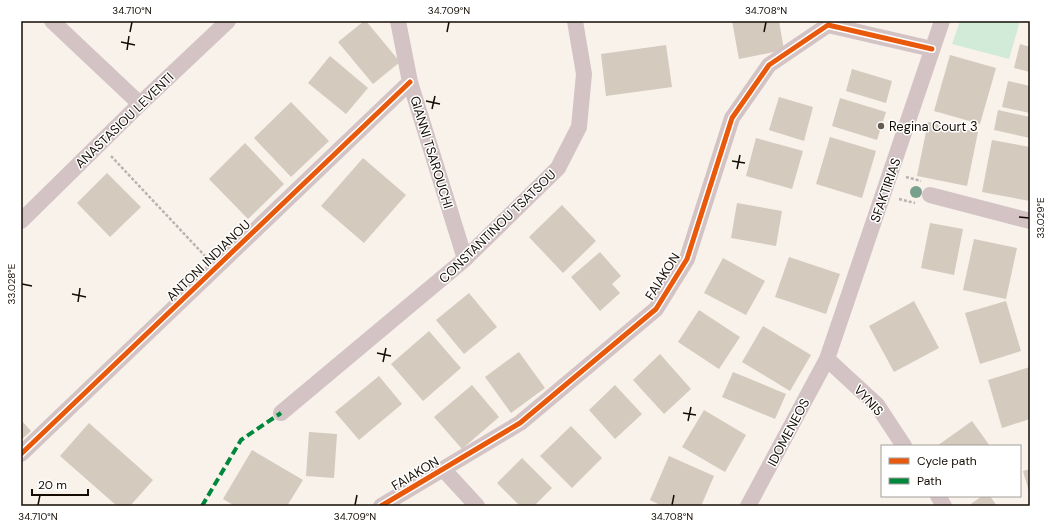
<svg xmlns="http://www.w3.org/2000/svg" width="1051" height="527" font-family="'DM Sans',sans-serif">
  <rect width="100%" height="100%" fill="#f8f2eb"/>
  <path fill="#d2ead8" d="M960,21H1020L1009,59L952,44Z"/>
  <path fill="#d4cabd" d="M364,21H366L400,62L373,84L338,42Z
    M732,21H779L784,50L739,59Z
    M1020,44L1030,47V72L1014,68Z
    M666,45L672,87L606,96L601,54Z
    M950,55L996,68L980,124L934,111Z
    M330,56L368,88L346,114L308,83Z
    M852,69L892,81L886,103L846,91Z
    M1008,81L1030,86V113L1002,107Z
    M779,97L813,107L804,141L769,130Z
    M840,98L886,112L877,140L832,126Z
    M291,102L329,141L291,177L254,138Z
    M998,110L1030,117V138L994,130Z
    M928,122L978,132L967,186L917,176Z
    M830,137L876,151L862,198L816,184Z
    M756,138L803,151L792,189L746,176Z
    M992,140L1030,147V201L982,192Z
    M245,143L284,184L248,219L209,179Z
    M363,158L406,195L364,243L321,206Z
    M107,173L141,207L110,237L77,203Z
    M737,203L782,211L776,246L731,238Z
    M562,205L596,241L563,273L529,237Z
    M930,223L963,229L954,275L921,268Z
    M974,239L1017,248L1006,299L963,290Z
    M600,252L621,276L612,284L620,293L600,311L571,277Z
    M789,257L840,274L826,314L775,297Z
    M723,258L765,281L746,315L704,293Z
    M469,293L497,327L464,354L436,320Z
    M914,301L939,348L894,372L869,326Z
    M1006,301L1021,351L980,364L965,313Z
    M699,310L740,337L719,369L678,342Z
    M763,326L811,355L790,391L742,362Z
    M429,331L461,368L423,401L391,364Z
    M519,352L545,388L511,413L485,377Z
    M660,354L691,389L664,414L633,380Z
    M1030,367V419L1002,428L988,380Z
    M733,372L786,394L775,419L722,397Z
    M379,376L402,404L359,440L335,412Z
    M472,385L499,417L462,449L434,417Z
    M615,385L642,414L615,439L589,410Z
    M704,410L746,435L725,472L682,447Z
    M21,420L31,431L21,440Z
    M972,421L990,446H937Z
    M89,423L153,480L130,506H117L60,456Z
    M571,426L602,458L572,488L540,456Z
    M309,432L337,434L334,478L306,476Z
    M252,450L303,480L287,506H235L223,499Z
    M669,456L714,476L701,506H662L650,500Z
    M522,458L552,488L534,506H520L497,483Z
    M1030,469V495L1023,471Z
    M982,496H990L997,506H968Z"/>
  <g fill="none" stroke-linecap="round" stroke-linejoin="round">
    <path stroke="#bcb1b0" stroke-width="2.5" stroke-dasharray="3 2" stroke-linecap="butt" d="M111,156L205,256
      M906,177L921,181
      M899,199L915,203"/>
    <path stroke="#d3c3c5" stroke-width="16" d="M52,21L140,104
      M398,21L410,82L465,259
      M930,195L1030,221
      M21,221L140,104L228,21
      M827,359L877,405L904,446
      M281,413L465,259L558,168L579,127L584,74L575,21
      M21,454L410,82
      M443,469L477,506
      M938,496L944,506
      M381,506L520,423L656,309L687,259L732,118L769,65L828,25L932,49
      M748,506L827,359L942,21"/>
    <path stroke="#00873e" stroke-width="4" stroke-dasharray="8 4" stroke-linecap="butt" d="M202,506L241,440L281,413"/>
    <defs>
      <path id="cycleway" d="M21,454L410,82
        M381,506L520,423L656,309L687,259L732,118L769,65L828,25L932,49"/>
    </defs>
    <use href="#cycleway" stroke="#fff" stroke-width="8"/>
    <use href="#cycleway" stroke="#e8590c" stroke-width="5"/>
  </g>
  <circle fill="#78a08c" cx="916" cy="192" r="6"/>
  <path fill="none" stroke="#140c03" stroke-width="1.5" d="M130,32L132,22M447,32L449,22M764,32L766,22M121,42L135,45M127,50L129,36M426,101L440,104M432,109L435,96M732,161L745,163M737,169L740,155M1019,217L1029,218M22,284L32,286M72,294L86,297M78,302L80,288M377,353L391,356M383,362L386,348M683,413L696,415M688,421L691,407M38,505L40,495M355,505L357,495M672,505L674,495"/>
  <circle fill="#645c54" stroke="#fff" stroke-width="1.5" cx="881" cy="126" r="4"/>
  <g text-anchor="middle" stroke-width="3" stroke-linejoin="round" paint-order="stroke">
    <g font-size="13" fill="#140c03" stroke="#fff">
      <text transform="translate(124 120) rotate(-44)" y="5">ANASTASIOU LEVENTI</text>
      <text transform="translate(432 152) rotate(73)" y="5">GIANNI TSAROUCHI</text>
      <text transform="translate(885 190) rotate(-71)" y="5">SFAKTIRIAS</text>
      <text transform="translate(497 226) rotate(-44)" y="5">CONSTANTINOU TSATSOU</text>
      <text transform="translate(208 260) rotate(-44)" y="5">ANTONI INDIANOU</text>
      <text transform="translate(662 276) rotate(-58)" y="5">FAIAKON</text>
      <text transform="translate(869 400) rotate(47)" y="5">VYNIS</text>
      <text transform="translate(788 432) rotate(-62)" y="5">IDOMENEOS</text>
      <text transform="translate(415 473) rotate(-31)" y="5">FAIAKON</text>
    </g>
    <g font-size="13" fill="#140c03" stroke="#fff" text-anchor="start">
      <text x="889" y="131">Regina Court 3</text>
    </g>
  </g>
  <rect width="1051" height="527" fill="none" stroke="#ffffff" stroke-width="44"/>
  <rect x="881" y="445" width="140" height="52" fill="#ffffff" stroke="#a19e9a"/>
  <rect x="889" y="458" width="20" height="6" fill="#e8590c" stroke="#a19e9a"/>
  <text x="917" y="465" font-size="12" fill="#140c03">Cycle path</text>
  <rect x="889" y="478" width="20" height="6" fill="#00873e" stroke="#a19e9a"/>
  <text x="917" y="485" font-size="12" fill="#140c03">Path</text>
  <path d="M32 489v6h56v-6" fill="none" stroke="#140c03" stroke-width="2"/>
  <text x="38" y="489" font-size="12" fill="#140c03" stroke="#ffffff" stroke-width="3" paint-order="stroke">20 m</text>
  <rect x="22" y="22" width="1007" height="483" fill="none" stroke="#140c03" stroke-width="1.5"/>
  <g font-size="10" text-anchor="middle" fill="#140c03">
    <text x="132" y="14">34.710°N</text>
    <text x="449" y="14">34.709°N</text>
    <text x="766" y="14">34.708°N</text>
    <text transform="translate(1040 218) rotate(-90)" y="4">33.029°E</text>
    <text transform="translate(11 284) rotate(-90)" y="4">33.028°E</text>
    <text x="38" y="520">34.710°N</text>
    <text x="355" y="520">34.709°N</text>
    <text x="672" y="520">34.708°N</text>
  </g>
</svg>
